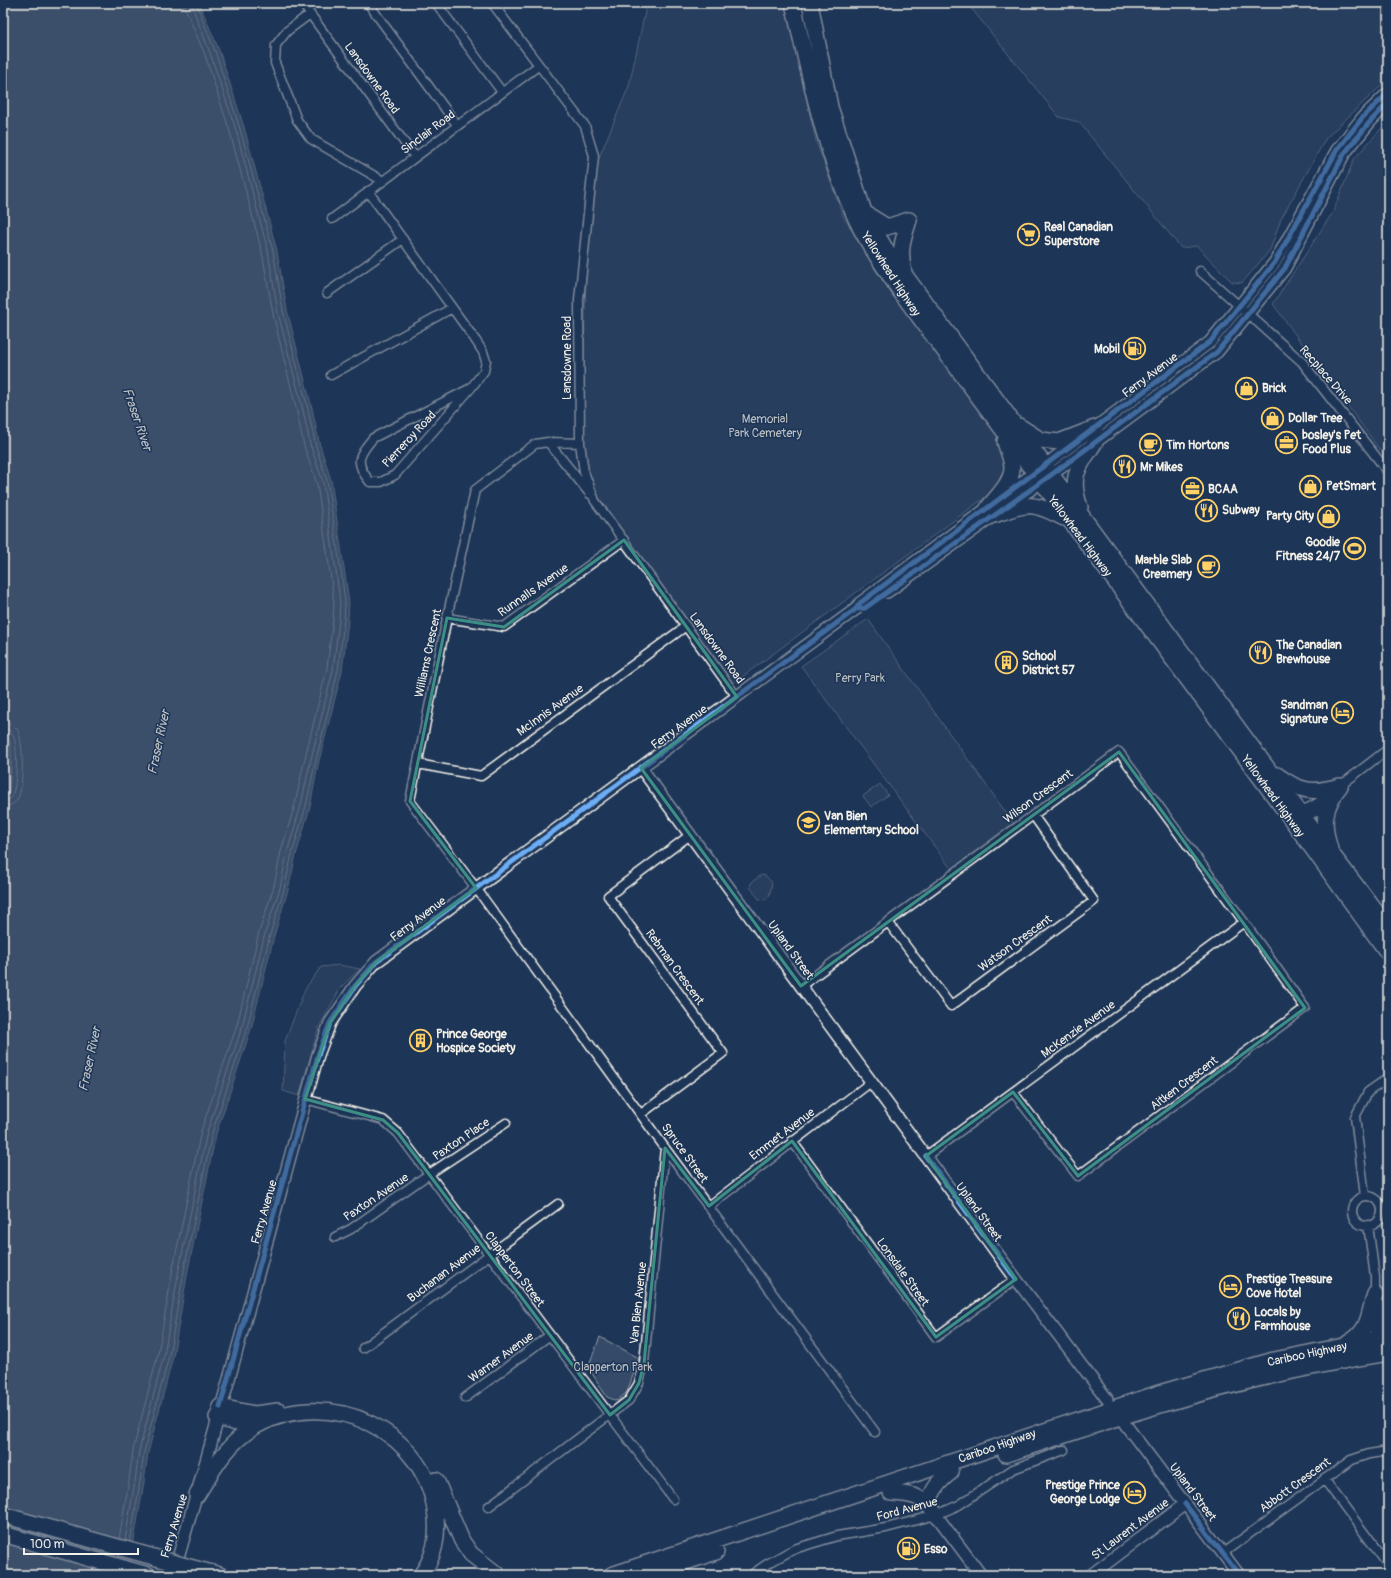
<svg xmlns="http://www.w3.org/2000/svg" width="1391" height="1578" font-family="Pangolin,sans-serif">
  <rect width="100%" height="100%" fill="#1d3557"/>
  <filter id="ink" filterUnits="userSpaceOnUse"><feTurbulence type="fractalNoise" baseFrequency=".025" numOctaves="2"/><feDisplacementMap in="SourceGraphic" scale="8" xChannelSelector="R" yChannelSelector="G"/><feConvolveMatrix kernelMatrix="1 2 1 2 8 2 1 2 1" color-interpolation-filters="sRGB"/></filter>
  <g filter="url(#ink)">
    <path fill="#354a67" stroke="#949ea8" d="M647,3H785L816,141L843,216L900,304L996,432L1006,457L1003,471L995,490L731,685L595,503L582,438L587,234L595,167L629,86Z
      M967,3H1388V79L1326,138L1281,219L1270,250L1242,283L1232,282L1197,246L1181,248L1079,122L1059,117Z
      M1388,121V461L1273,304L1333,212L1354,159Z
      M868,619L1019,831L957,877L801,666Z
      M880,784L888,795L871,807L863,796Z
      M761,875L766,876L772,883L769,897L765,900L759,899L750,887L751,883Z
      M339,965L360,969L341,987L319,1027L299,1096L283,1091L285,1041L305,989L321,967Z
      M600,1337L639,1358L627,1392L617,1401L607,1397L588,1367Z"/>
    <path fill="#5e6d82" stroke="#9aa2ab" d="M3,3H199L219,50L244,127L277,251L287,310L312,408L319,442L331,480L349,602L348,621L342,671L318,765L310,807L296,855L288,890L274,936L251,1029L216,1134L188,1270L173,1357L148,1453L144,1482L128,1575H3V807C7,777 6,751 3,721Z"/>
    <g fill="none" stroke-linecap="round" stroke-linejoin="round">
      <path stroke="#b8bcbf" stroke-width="1" d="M3,723C9,723 13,724 17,729C24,739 24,787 18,798C15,804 10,806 3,807
        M3,729C7,729 11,730 13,735C18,745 18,791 10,799L3,801
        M3,734H7C14,743 10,780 9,792L7,795L3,796
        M119,1539L129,1480L133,1450L158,1354L173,1268L201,1131L237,1025L259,932L274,886L281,851L295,804L304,762L327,668L333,619L334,603L331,579L317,484L304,446L297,412L273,314L262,252L230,132L205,55L186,10L185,3
        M125,1540L135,1481L139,1451L164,1355L179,1269L207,1132L242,1027L265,933L280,888L287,853L301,805L310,763L333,670L339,620L340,602L337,578L323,482L310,444L303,410L278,313L268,251L236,130L210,53L191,3
        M130,1542L140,1482L144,1452L169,1356L184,1270L212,1133L247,1028L270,935L284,889L292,854L306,806L315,764L338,670L344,620L345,602L342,578L327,481L315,443L308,409L283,311L273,251L240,129L215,51L196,3"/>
      <defs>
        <path id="street" d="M302,3L415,157
          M368,3L457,125
          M436,3L502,92
          M492,3L585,126L594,156L579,300L580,443L584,472L595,501L737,697
          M310,14L287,31L276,45L275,63L297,120L311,139L383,181
          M368,191L476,341L483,352L486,361L484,371L471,388L395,475L381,482H370C354,462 358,456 373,438L471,388
          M332,219L538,66
          M1200,271L1302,362L1388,472
          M327,293L403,239
          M331,375L452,308
          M548,442L590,494
          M580,443L548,442L535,444L475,490L447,618L410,801L476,888L665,1148L875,1432
          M447,618L504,627L624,540
          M418,764L481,776L686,626
          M1340,786L1388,749
          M888,922L951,1006L1094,901L1033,815
          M801,986L1119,752L1244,922L1305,1008L1078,1176L1013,1092
          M305,1099L383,1120L398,1133L673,1499
          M641,1114L723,1053L608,896L690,835
          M792,1141L936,1337L1016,1279
          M926,1156L1244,922
          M1365,1196L1355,1117L1368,1092L1388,1078
          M1352 1211a15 15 0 1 1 30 0a15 15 0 1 1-30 0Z
          M709,1206L871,1082
          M1368,1225L1375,1277V1294
          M335,1237L351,1229L429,1174L506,1123
          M363,1348L558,1204
          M465,1398L550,1335
          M1324,1479L1388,1565
          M488,1507L629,1400L639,1383L644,1363L665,1148
          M1223,1553L1351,1460L1369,1454L1388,1451
          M751,1575L767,1564L794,1549L837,1536L886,1528L936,1515L959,1505L1013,1469L1064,1450"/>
        <path id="secondary" d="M887,592L1051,475L1217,352L1285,268L1344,154L1369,123L1388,103
          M641,768L1016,1279L1107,1399
          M1125,1424L1239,1575
          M936,1515L981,1575
          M173,1575C224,1403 270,1229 318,1055L330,1023L355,986L376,962L856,609L860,603L1210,342L1275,262L1337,150L1363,117L1388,93
          M1091,1575L1185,1504"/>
        <path id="highway" d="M793,3C810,77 824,152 857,221C868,245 886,269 900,291L1289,816L1388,953
          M810,3L830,107L864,212L897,269L904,274L1301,814L1388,927
          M866,214L887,227L909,220
          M904,273C899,251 902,242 909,220
          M1019,426L1041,440L1059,442L1095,428
          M1080,507C1069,476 1078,468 1095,442
          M988,508C996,497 1012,483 1012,468C1012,459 1007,450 1005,441
          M994,515C1029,503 1031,501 1064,518
          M1277,775C1300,792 1313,794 1340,786
          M1293,812C1307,819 1332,798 1340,786
          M1330,849C1324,829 1322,814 1334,795
          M1348,1343C1370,1331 1368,1315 1375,1294
          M1372,1346L1378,1339L1380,1308
          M220,1407L255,1414L278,1411
          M217,1417L232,1422L256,1426
          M1006,1454C1057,1438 1108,1420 1160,1405C1235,1383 1311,1365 1388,1353
          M436,1480L462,1541L471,1554L498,1575
          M891,1493C913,1494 923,1496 936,1515
          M197,1495C213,1469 228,1442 256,1426C330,1385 429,1431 436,1518C438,1539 434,1558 421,1575
          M928,1504C933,1489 939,1481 951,1472
          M3,1534L148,1575
          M193,1568L220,1575
          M611,1575L1156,1394L1274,1360L1388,1337
          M647,1575L716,1552"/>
      </defs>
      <use href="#street" stroke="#f4f1e8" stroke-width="11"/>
      <use href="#secondary" stroke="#f4f1e8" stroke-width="14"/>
      <use href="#highway" stroke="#f4f1e8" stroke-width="18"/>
      <use href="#street" stroke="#1d3557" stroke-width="8"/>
      <use href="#secondary" stroke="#1d3557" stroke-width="11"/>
      <use href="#highway" stroke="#1d3557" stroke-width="15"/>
      <defs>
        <path id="highway-bridge" d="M3,1515L193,1568"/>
      </defs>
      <use href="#highway-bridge" stroke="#f4f1e8" stroke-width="18" stroke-linecap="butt"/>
      <use href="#highway-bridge" stroke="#1d3557" stroke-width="15"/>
      <defs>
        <path id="cycleway" d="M856,609L865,608L1051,475L1217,352L1285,268L1344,154L1369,123L1388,103
          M926,1156L1016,1279
          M220,1407L318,1055L330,1023L355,986L376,962L856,609L860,603L1210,342L1275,262L1337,150L1363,117L1388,93
          M1185,1504L1239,1575"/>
      </defs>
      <use href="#cycleway" stroke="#1d3557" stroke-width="8"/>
      <use href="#cycleway" stroke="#6dadf4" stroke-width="5"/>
    </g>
  </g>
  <path d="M0 0H1391V1578H0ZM624,540L737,697L641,768L801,986L1119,752L1305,1008L1078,1176L1013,1092L926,1156L1016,1279L936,1337L792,1141L709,1206L665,1148L644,1363L639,1383L629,1400L610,1415L398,1133L383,1120L305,1099L330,1023L355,986L376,962L476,888L410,801L447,618L504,627Z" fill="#1d3557" fill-opacity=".55" fill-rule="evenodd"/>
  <path fill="none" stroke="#3d8f86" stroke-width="3" stroke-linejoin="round" d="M624,540L737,697L641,768L801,986L1119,752L1305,1008L1078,1176L1013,1092L926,1156L1016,1279L936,1337L792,1141L709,1206L665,1148L644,1363L639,1383L629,1400L610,1415L398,1133L383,1120L305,1099L330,1023L355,986L376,962L476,888L410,801L447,618L504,627Z"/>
  <defs>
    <symbol id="supermarket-ring" viewBox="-11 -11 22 22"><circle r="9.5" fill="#1d3557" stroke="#ffd166" stroke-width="1.5"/><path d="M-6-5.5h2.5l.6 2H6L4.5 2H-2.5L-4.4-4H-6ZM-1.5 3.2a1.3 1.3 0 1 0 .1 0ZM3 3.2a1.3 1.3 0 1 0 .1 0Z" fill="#ffd166"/></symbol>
    <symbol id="fuel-ring" viewBox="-11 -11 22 22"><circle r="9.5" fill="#1d3557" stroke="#ffd166" stroke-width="1.5"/><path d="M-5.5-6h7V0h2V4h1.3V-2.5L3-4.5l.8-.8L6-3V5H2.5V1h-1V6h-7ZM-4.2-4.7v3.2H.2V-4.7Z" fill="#ffd166"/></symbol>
    <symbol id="shop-ring" viewBox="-11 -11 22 22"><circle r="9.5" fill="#1d3557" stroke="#ffd166" stroke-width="1.5"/><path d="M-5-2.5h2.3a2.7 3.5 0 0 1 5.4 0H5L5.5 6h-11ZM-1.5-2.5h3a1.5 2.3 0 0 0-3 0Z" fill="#ffd166"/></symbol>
    <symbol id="office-ring" viewBox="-11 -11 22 22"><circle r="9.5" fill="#1d3557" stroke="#ffd166" stroke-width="1.5"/><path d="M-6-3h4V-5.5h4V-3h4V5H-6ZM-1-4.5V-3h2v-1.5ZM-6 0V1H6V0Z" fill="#ffd166"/></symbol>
    <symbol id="cafe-ring" viewBox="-11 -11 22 22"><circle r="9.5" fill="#1d3557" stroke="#ffd166" stroke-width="1.5"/><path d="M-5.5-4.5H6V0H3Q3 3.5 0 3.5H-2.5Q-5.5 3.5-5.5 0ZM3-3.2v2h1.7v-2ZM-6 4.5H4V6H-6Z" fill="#ffd166"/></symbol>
    <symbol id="restaurant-ring" viewBox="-11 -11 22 22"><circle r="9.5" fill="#1d3557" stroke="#ffd166" stroke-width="1.5"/><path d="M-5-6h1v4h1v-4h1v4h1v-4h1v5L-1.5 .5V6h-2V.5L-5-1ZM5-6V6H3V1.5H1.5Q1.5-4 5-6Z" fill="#ffd166"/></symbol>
    <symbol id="stadium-ring" viewBox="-11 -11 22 22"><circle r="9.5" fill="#1d3557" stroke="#ffd166" stroke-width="1.5"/><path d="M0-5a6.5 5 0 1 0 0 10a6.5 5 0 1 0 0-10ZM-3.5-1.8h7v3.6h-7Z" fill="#ffd166"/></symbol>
    <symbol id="building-ring" viewBox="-11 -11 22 22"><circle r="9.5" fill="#1d3557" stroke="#ffd166" stroke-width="1.5"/><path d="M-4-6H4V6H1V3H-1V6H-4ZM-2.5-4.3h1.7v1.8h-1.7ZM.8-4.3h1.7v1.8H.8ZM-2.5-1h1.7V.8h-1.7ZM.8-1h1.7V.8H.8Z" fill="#ffd166"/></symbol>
    <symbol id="hotel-ring" viewBox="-11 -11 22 22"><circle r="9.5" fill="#1d3557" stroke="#ffd166" stroke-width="1.5"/><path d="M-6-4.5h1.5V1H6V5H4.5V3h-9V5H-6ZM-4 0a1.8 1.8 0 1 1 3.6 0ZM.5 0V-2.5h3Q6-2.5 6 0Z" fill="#ffd166"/></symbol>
    <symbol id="school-ring" viewBox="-11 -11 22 22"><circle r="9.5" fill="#1d3557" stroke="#ffd166" stroke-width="1.5"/><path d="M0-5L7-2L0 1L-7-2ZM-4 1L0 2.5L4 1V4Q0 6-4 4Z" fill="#ffd166"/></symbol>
  </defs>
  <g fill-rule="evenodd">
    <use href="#supermarket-ring" x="1016" y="222" width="25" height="25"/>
    <use href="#fuel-ring" x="1122" y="336" width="25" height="25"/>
    <use href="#shop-ring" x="1234" y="376" width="25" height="25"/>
    <use href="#shop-ring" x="1260" y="406" width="25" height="25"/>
    <use href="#office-ring" x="1274" y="430" width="25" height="25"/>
    <use href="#cafe-ring" x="1138" y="432" width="25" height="25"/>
    <use href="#restaurant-ring" x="1112" y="454" width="25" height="25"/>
    <use href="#shop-ring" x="1298" y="474" width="25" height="25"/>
    <use href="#office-ring" x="1180" y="476" width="25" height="25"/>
    <use href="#restaurant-ring" x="1194" y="498" width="25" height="25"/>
    <use href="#shop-ring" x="1316" y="504" width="25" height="25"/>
    <use href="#stadium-ring" x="1342" y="536" width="25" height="25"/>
    <use href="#cafe-ring" x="1196" y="554" width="25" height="25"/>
    <use href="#restaurant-ring" x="1248" y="640" width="25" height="25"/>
    <use href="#building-ring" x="994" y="650" width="25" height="25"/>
    <use href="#hotel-ring" x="1330" y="700" width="25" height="25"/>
    <use href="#school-ring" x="796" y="810" width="25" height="25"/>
    <use href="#building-ring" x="408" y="1028" width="25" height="25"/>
    <use href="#hotel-ring" x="1218" y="1274" width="25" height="25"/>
    <use href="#restaurant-ring" x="1226" y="1306" width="25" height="25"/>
    <use href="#hotel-ring" x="1122" y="1480" width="25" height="25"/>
    <use href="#fuel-ring" x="896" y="1536" width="25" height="25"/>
  </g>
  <g text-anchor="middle" stroke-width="3" stroke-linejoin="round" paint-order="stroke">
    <g font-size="12" fill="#f4f1e8" stroke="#1d3557">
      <text transform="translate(372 78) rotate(54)" y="4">Lansdowne Road</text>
      <text transform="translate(428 132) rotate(-37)" y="4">Sinclair Road</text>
      <text transform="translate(891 274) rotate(57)" y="4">Yellowhead Highway</text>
      <text transform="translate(567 358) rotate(-90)" y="4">Lansdowne Road</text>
      <text transform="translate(1150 375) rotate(-37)" y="4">Ferry Avenue</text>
      <text transform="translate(1326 375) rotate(49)" y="4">Recplace Drive</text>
      <text transform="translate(409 439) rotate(-47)" y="4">Pierreroy Road</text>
      <text transform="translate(1080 536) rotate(53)" y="4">Yellowhead Highway</text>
      <text transform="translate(533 590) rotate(-35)" y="4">Runnalls Avenue</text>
      <text transform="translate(717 648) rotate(54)" y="4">Lansdowne Road</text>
      <text transform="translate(428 653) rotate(-78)" y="4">Williams Crescent</text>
      <text transform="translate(550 710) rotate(-36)" y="4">McInnis Avenue</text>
      <text transform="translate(679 727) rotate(-36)" y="4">Ferry Avenue</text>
      <text transform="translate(1038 796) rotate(-36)" y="4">Wilson Crescent</text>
      <text transform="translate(1273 796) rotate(54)" y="4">Yellowhead Highway</text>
      <text transform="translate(418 919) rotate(-37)" y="4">Ferry Avenue</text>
      <text transform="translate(1015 943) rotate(-36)" y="4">Watson Crescent</text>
      <text transform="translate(791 950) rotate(54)" y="4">Upland Street</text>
      <text transform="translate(675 967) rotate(54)" y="4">Rebman Crescent</text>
      <text transform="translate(1078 1029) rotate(-36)" y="4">McKenzie Avenue</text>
      <text transform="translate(1184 1083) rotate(-37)" y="4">Aitken Crescent</text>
      <text transform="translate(782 1134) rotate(-37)" y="4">Emmet Avenue</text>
      <text transform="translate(461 1139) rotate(-34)" y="4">Paxton Place</text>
      <text transform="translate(685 1153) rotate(54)" y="4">Spruce Street</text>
      <text transform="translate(376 1197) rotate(-34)" y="4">Paxton Avenue</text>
      <text transform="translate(264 1212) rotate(-74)" y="4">Ferry Avenue</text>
      <text transform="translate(979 1212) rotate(54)" y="4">Upland Street</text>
      <text transform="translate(515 1269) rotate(53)" y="4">Clapperton Street</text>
      <text transform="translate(903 1272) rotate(54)" y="4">Lonsdale Street</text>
      <text transform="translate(444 1273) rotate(-37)" y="4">Buchanan Avenue</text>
      <text transform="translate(638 1303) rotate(-84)" y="4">Van Bien Avenue</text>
      <text transform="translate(1307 1354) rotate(-12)" y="4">Cariboo Highway</text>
      <text transform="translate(501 1357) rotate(-36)" y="4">Warner Avenue</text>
      <text transform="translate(997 1446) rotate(-19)" y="4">Cariboo Highway</text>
      <text transform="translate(1295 1485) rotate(-36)" y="4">Abbott Crescent</text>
      <text transform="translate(1193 1492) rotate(53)" y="4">Upland Street</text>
      <text transform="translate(907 1509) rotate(-15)" y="4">Ford Avenue</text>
      <text transform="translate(174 1526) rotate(-73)" y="4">Ferry Avenue</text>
      <text transform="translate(1130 1529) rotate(-37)" y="4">St Laurent Avenue</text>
    </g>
    <g font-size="12" font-weight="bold" fill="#f4f1e8" stroke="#1d3557" text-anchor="start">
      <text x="1044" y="231">Real Canadian<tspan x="1044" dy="14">Superstore</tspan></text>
      <text x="1120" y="353" text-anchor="end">Mobil</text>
      <text x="1262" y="392">Brick</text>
      <text x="1288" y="422">Dollar Tree</text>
      <text x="1302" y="439">bosley's Pet<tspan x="1302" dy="14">Food Plus</tspan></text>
      <text x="1166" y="449">Tim Hortons</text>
      <text x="1140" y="471">Mr Mikes</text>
      <text x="1326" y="490">PetSmart</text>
      <text x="1208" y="493">BCAA</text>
      <text x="1222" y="514">Subway</text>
      <text x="1314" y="520" text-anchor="end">Party City</text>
      <text x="1340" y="546" text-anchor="end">Goodie<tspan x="1340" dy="14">Fitness 24/7</tspan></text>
      <text x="1192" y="564" text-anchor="end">Marble Slab<tspan x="1192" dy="14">Creamery</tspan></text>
      <text x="1276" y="649">The Canadian<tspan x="1276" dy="14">Brewhouse</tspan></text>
      <text x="1022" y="660">School<tspan x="1022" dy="14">District 57</tspan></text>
      <text x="1328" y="709" text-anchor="end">Sandman<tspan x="1328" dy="14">Signature</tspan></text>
      <text x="824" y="820">Van Bien<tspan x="824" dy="14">Elementary School</tspan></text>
      <text x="436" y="1038">Prince George<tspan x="436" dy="14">Hospice Society</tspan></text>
      <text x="1246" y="1283">Prestige Treasure<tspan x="1246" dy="14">Cove Hotel</tspan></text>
      <text x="1254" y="1316">Locals by<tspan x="1254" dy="14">Farmhouse</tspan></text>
      <text x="1120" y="1489" text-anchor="end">Prestige Prince<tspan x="1120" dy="14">George Lodge</tspan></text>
      <text x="924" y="1553">Esso</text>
    </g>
    <g font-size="12" fill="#bbbfc1" stroke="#1d3557">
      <text x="765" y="423">Memorial<tspan x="765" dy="14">Park Cemetery</tspan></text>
      <text x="860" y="682">Perry Park</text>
      <text x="613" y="1371">Clapperton Park</text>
    </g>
    <g font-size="13" font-style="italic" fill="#c0c3c4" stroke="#1d3557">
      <text transform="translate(138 419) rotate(71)" y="5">Fraser River</text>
      <text transform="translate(158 742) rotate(-78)" y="5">Fraser River</text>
      <text transform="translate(89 1059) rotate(-78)" y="5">Fraser River</text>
    </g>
  </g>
  <rect width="1391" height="1578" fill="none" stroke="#1d3557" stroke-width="16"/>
  <rect x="8" y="8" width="1375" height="1562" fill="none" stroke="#f4f1e8" stroke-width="1.5" filter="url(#ink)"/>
  <path d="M24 1548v6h114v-6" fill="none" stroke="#f4f1e8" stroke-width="2"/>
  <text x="30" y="1548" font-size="12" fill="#f4f1e8" stroke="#1d3557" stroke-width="3" paint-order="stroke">100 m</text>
</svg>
